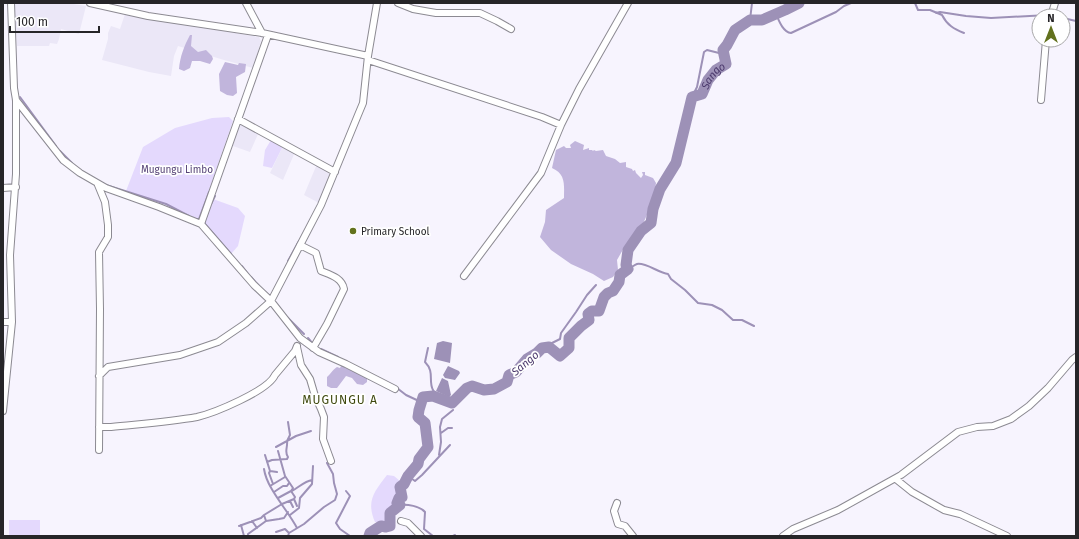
<svg xmlns="http://www.w3.org/2000/svg" width="1079" height="539" font-family="'Fira Sans',sans-serif">
  <rect width="100%" height="100%" fill="#f7f4fe"/>
  <path fill="#ebe7f7" d="M14,3H67L86,6L79,34L61,29L59,39L57,44L50,43L49,46H17Z
    M125,14L259,37L261,41L253,68L224,60L178,46L174,56L171,76L149,72L102,60L108,39V33L111,26L120,29Z
    M240,124H243L259,132L250,152L233,146Z
    M283,146L295,152L283,180L270,173Z
    M317,164L332,172L319,203L304,195Z"/>
  <path fill="#e4d9fd" d="M229,117L233,121L199,219H196L166,204L126,191L143,147L175,128L212,118Z
    M271,140L283,146L272,168L263,166L265,150Z
    M213,199L238,208L245,216L238,246L231,254L205,224L204,220Z
    M387,475L394,476L400,481L398,485L399,494L385,523L375,522C366,501 374,492 387,475Z
    M9,520H40V536H9Z"/>
  <path fill="#c1b5dc" d="M190,35H192L191,46L198,52L206,50L212,56L213,59L210,64L200,61H192L190,68L184,71L179,69C180,57 184,46 190,35Z
    M225,62L238,65L239,63L246,64L245,72L236,77L237,93L233,96L227,95L220,91L219,74Z
    M575,141L584,145L583,150L589,148V150H592L593,151L594,150L596,151L603,150L606,156L615,159L620,163L626,162V167L632,169L633,171L635,170L636,173L641,178L643,175L642,172H645V175L653,178L656,183L655,190H658L642,226L625,246L617,260L618,270L613,277L604,281L593,274L571,264L551,250L540,237L545,222L546,210L564,198C564,185 566,174 552,168L556,150L564,146L566,148H571L570,145Z
    M342,364L367,377V382L363,385L357,384L352,378L346,376L337,388H331L327,386V377C331,374 332,370 337,367L340,368Z"/>
  <path fill="#9d91b7" d="M443,341L452,343L450,363L434,359L437,343Z
    M448,366L459,371L460,373L455,380L445,378L443,375Z
    M442,378L448,381L451,395L449,397L436,391Z"/>
  <g fill="none" stroke-linecap="round" stroke-linejoin="round">
    <path stroke="#9d91b7" stroke-width="2" d="M915,3L918,10H930L942,15C947,25 954,29 964,33
      M936,13L940,12L966,16L991,18L1048,15
      M776,14C779,21 783,32 791,33L836,12L844,6L851,3
      M1063,18L1076,21
      M750,20L752,3
      M20,97L56,146
      M692,97L697,87L704,52L707,50L723,54
      M60,151L72,163
      M106,185L166,204L189,216
      M211,204L215,196
      M195,219H199L209,192
      M204,221L205,224L231,254
      M288,261L299,241
      M242,266L248,274
      M628,269C631,268 634,265 637,264C645,262 659,273 668,274L671,279L685,290L698,303L712,305L722,310L733,320H742L754,326
      M251,277L259,286
      M287,317L304,334
      M308,338L313,344
      M547,347L550,344L560,339L561,333L576,312L587,295L596,285
      M428,348L425,362C435,372 428,381 433,390C435,394 439,397 443,400
      M321,349L338,357
      M397,388L406,395L421,402
      M441,433L448,428H452
      M276,447L296,436L311,431
      M278,451L285,476L293,488L291,491
      M265,455L270,471L269,473L273,484
      M439,455L441,442L440,427L442,419L453,410
      M267,462L272,460L287,459L288,457C284,452 288,447 287,441L290,435L288,422
      M264,469C267,489 287,509 297,528
      M270,471L277,472
      M408,476L415,481L422,475L450,445
      M270,486L285,477
      M292,491C299,487 305,481 312,480
      M346,491L350,496L336,523L340,529L350,536
      M274,492L283,486H287L289,483
      M278,498L291,491L295,497L294,499L297,506
      M290,501L293,507
      M400,505C407,504 420,506 425,512L424,529L433,536
      M264,515L282,504L294,499
      M290,515L299,508L300,498L312,484L313,466
      M252,521L257,528
      M241,525L244,536
      M239,526L261,518L264,515L266,521
      M276,532L285,529L289,533
      M248,536V534L266,521L279,519L284,518L288,512
      M288,536L289,533L304,524L324,507L335,500L337,494L334,483L333,474L327,463
      M453,536L455,535"/>
    <path stroke="#9d91b7" stroke-width="11" id="s1" d="M369,536L370,533L381,526L386,527L390,526V513L400,505L397,503L399,498L402,497L400,487L404,484L408,476L418,464L419,459L428,447L425,423L418,417L419,410L423,397L433,396L452,403L467,388L472,386L484,390L494,389L507,382L509,375L516,372L527,359L537,353L542,348L549,347L560,356L569,348V338L581,326L589,320L588,314L592,311H599L604,297L608,293L613,291L619,282L620,275L628,269L626,265L628,250L641,231L651,223L653,209L660,189L676,163L692,97L702,94L708,80L716,70L726,64L723,50L727,45L735,30L750,20H762L785,10L799,3"/>
    <defs>
      <path id="minor" d="M90,3L148,16L262,33L368,56
        M246,3L262,33
        M398,3L413,9L436,13H480L497,21L511,29
        M1051,16L1055,3
        M268,35L201,224L254,285L271,301L300,338L319,352L346,364L395,389
        M368,60L542,117L561,125
        M16,100L63,160L80,173L106,188L159,207L201,224
        M1041,100L1046,40
        M238,119L335,172
        M98,185L105,202L108,225V237L99,252L100,309L99,450
        M3,188L16,187
        M300,245L316,253L321,271C331,275 342,278 344,289L327,324L313,348
        M464,276L541,173L561,125L579,89L628,3
        M3,322H12
        M297,347L301,365L310,379L315,396L321,409L324,417L323,439L331,461
        M99,376L108,367L180,355L218,342L246,323L271,301L321,205L358,115L363,103L368,56L377,3
        M3,411L12,322L10,255L16,174V100L14,88L11,3
        M99,427H111C139,424 169,422 197,417C214,413 268,391 275,375L295,351L297,346
        M897,480L912,492L944,510L960,514L1007,536
        M617,503L614,511L618,524L625,526L633,536
        M401,521L408,523L421,536
        M783,536L793,529L838,510L901,475L958,432L977,427L993,426L1011,419L1029,406L1048,388L1072,360L1076,357"/>
    </defs>
    <use href="#minor" stroke="#8c8a92" stroke-width="8"/>
    <use href="#minor" stroke="#fff" stroke-width="6"/>
  </g>
  <circle fill="#62711d" stroke="#fff" stroke-width="1.5" cx="353" cy="231" r="4"/>
  <g text-anchor="middle" stroke-width="3.5" stroke-linejoin="round" paint-order="stroke">
    <g font-size="10" fill="#554276" stroke="#fff">
      <text x="177" y="173">Mugungu Limbo</text>
    </g>
    <g font-size="10" fill="#262528" stroke="#fff" text-anchor="start">
      <text x="361" y="235">Primary School</text>
    </g>
    <g font-size="11" font-style="italic" fill="#4c3a6d" stroke="#fff">
      <text dy="4" stroke="none"><textPath href="#s1" startOffset="686">Sango</textPath></text>
      <text transform="translate(525 363) rotate(-40)" y="4">Sango</text>
    </g>
    <g font-size="12" letter-spacing="1" fill="#3e480e" stroke="#fff">
      <text x="340" y="404">MUGUNGU A</text>
    </g>
  </g>
  <rect width="1079" height="539" fill="none" stroke="#262528" stroke-width="8"/>
  <g transform="translate(1051 28)"><circle r="19" fill="#ffffff" stroke="#a8a8a9"/>
  <path d="M0-3L7 15L0 10L-7 15Z" fill="#62711d"/>
  <text y="-6" font-size="11" font-weight="bold" text-anchor="middle" fill="#262528">N</text>
  </g>
  <path d="M10 26v6h89v-6" fill="none" stroke="#262528" stroke-width="2"/>
  <text x="16" y="26" font-size="12" fill="#262528" stroke="#ffffff" stroke-width="3" paint-order="stroke">100 m</text>
</svg>
